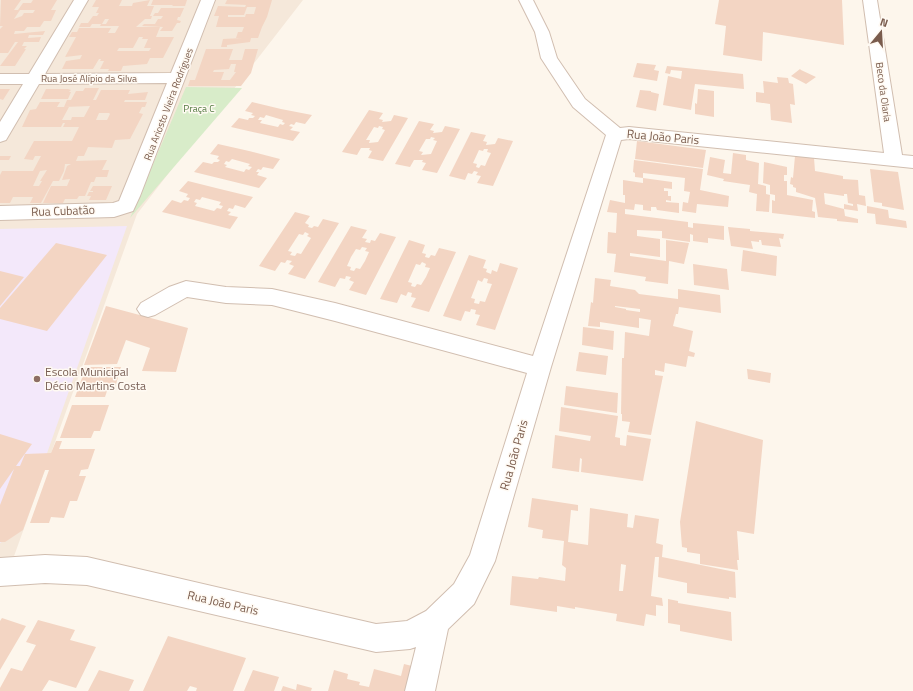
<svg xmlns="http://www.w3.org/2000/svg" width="913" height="691" font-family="'Titillium Web',sans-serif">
  <rect width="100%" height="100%" fill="#fdf6ec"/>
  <path fill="#f5e8da" d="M0,0H303L137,214L4,584L0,587Z"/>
  <path fill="#f3e8fa" d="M127,226L20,530L0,543V229Z"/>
  <path fill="#d8ecc9" d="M186,87L242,88L130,218Z"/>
  <path fill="#f3d5c3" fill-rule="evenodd" d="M1,0H21L14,10H18L23,3H31L33,0H57L51,10H56L51,21H44L40,27H27L24,31H15L14,34L45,31L43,35H29L28,38L41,37L39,42H24L22,46H27L24,49H26L15,66H0L18,42H15L8,53H0V29L3,26H0ZM20,10H35L33,13H24L22,16L14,19Z
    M96,0H122L119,6H132L133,3L150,0L147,6H154L150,16H152L151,19H145L136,27H160L156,37H174L163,58H150L147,64L123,66L121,71H108L109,69H100L104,61H100L101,59H99L93,69H62L66,61L80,59L82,55L65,57L76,37H69L72,32H77L79,28H111L108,33H115L119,26H100L101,24H106L109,19H105L102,24H92L90,27H79L81,23H88L93,16H97L99,13H96L99,7H92ZM139,37H143L142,39H148L144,48H151L149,51H117L119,48H133Z
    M153,0H187L185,6H172L173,5H151Z
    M227,0H272L267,17L262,27L258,38H251L250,42L227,45V47H221L223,39L242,38H236L238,32H242L244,27H216L219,16H214L218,6L245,7L246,5L225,4ZM247,7H256L254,14H246L245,17H228V15H244Z
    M719,0H842L844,45L763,32L762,61L723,55L726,26L715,24Z
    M161,8H184L180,17H178L177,20L181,21L180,23H177L172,31H160L163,27L142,26L144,24H155L158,19H161L163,16H153L155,13H158Z
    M206,49H233L229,60H242L245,49H258L251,73L241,86H188L190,80H195ZM231,64H236L234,72H236L230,80H221L224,72H213L214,70L229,69Z
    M637,63L656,65L654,70L659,71L657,81L633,77Z
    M667,66L743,74L744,89L695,84L691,110L663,105L668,76L681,79L682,71L671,70L670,74L665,73Z
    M800,69L801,70L816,77L806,84L791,76Z
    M777,77L788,78L789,83L793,84L795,105L790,104L792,123L771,120L770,104L756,102V92L764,93L763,81L778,83Z
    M85,88H99L93,100H96L101,90H130L128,94L148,92L145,100H125L124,102H147L145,107H142L139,113L143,114L130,139L115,140L112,148L88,147L84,156H78L76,161L107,160L102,170H109L107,177H96L94,182H91L85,196H79L77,199H65L63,203H43L51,186H67L70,179L62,180L67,166L71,164H65L64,171L59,181H53L41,203H30L33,197H13L10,203H0V175L2,171H33L41,156H35L33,160L24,159L34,141H72L79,127H63L65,123H63L61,127H22L30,110L36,109L40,102H60L57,107H69L62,120H71L72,117H84L90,106L64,107L67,100H71L76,91H83ZM99,113H109L110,114L107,120H96ZM47,170L40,181H42L39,186H33L40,171Z
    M0,89H10L3,100L0,99Z
    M46,89H68L71,90L69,92H71L68,99H41Z
    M698,89L714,91V117L695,114V103L697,104Z
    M640,90L651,91V92L659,94L656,111L636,107Z
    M252,102L281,109L312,115L305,124L296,122L294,125L291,124L289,126L293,127L290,130L300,132L293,141L231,127L239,118L248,120L249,118H253L255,116L251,115L253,113L245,111ZM266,115L283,120L282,122L285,123L283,125L280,124L278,127L260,123L262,120H258L260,117L264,118Z
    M369,110L383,113L379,119L383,120L382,122L391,121L394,115L408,118L383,161L368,158L372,151L369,150L370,148H361L357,155L342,152ZM379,126L383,127L382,129L385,130L378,142L369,143L370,140H366L374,127L378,128Z
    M419,121L434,124L430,130L434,131L433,133L442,132L445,126L460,129L437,173L422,170L426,163L422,162L423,160H414L410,167L395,164ZM431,137L435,138L433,140L437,141L431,154L421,155L423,152L419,151L426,139H430Z
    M471,132L486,135L483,141L487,142L486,145L495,144L498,138L513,141L493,186L477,183L481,176L476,175L478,172L474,171L472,174L468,173L465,180L449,176ZM484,149H488L487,152L491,153L488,159L485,166L481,165L479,168L476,167L477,164L473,163L479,150L483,151Z
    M637,141L706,150L703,168L635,159Z
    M218,144L249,151L280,159L273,169L263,167L261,170L258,169L256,172H259L257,175L267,178L259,188L194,172L203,162L212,164L214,162H218L220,160L217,159L219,156L210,154ZM232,159L250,164L248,166L252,167L249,170L246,169L244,172L225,167L227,165L224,164L226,161L229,162Z
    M733,153L746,155V160L759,163L758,184L766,186V194L770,195L769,212L756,211L757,194L749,192L750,185L723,181L724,179L707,175L710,157L725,160L723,173L731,174Z
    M0,156H11L9,160H0Z
    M795,156L814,158L815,171L843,176V179L858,180L859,195L865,196L866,206L857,204L858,211L844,209L845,216L858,219V223L837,221V219L818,217L815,198L796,192V188L793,187V185L790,184L791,177L793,178ZM824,193L844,196V194H847L848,203L853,204V206L844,204V209L825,204Z
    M634,160L703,169L700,190L729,196L728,207L697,204L696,213L682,211L683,202L688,203L690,192L684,191L685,178L643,173V178L635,177V173L633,172Z
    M764,162L787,167V175H784V181H787V195L813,200L812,211L815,212V218L772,213V200L775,201V195L770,194V185L763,183Z
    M870,169L898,172L904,210L882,206V203L874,202Z
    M643,178L672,182V189L664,188V191H668V196H671V201L666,200V202L679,203V213L657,210L656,207H651V211L643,210V205L635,204L634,210L625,209V214L688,222V227L693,228V223L724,226V240L708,238V243L693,241V235L690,234V242L662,238V231L637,230V236L660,239V257L630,253V256L666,261V240L689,243L684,264L669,261L668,284L645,281L646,277L614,272L616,254L607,253L608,232L616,233L617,213L607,212L610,200L625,203V195H623V180L643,183Z
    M188,181L220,189L253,197L245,208L235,205L233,209L229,208L227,211L231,212L228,215L238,217L230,229L162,212L172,200L181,203L184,200L188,201L190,198L186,197L188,194L179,191ZM202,197L221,202L219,205L223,206L221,209L217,208L214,211L195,206L197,203L194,202L196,199L200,200Z
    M93,186H112L106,200H89L91,196H87L89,192H93V191H90Z
    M867,206L888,210L889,218L906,221L907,228L876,224L875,214L867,213Z
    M295,212L310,216L305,223L309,225L308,227L312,228L314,226L318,227L323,219L339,223L305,279L288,274L294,266L289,264L292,261L287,260L285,263L281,262L275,271L259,266ZM305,232L309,234L307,236L311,238L301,254L297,253L295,256L290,255L292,252L288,251L299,234L303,235Z
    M351,226L367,230L362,238L367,239L365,242L370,243L371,240L375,241L380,233L396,237L366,295L349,290L354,282L349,280L351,277L346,276L345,279L340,278L335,287L318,282ZM362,247L367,248L365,251L369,252L365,261L360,269L356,268L354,271L350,270L351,267L347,266L351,257L356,249L360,250Z
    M728,227L750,229V231L784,234L783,239L779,238L781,247L762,245L761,240H759V242L751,241L753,249L731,246Z
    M409,240L425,245L422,253L426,254L425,257L429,258L431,255L435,256L439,248L456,252L429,312L411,307L416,298L411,297L412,293L408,292L406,296L401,294L397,303L380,299ZM422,262L426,264L425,267L430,268L426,277L421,285L417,284L415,287L411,286L412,283L408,282L416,264L420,265Z
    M56,243L107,255L47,331L0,319V308Z
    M743,250L777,256L776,276L741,271Z
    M469,255L486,260L483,268L487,269L486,272L491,274L492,270L497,272L500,263L518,268L495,330L476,325L480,315L475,314L476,310L471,309L470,312L465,311L461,321L443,316ZM484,278L488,279L487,283L492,284L485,302L480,301L479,304L474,303L475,299L471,298L478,280L482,282Z
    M693,264L727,269L729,290L694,285Z
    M0,271L24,277L0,306Z
    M595,278L611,280L610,286L635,290L639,294L678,299V289L720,295L721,313L679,307L678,314H676L673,326L693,331L689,351L695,353L694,357L688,356L686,367L665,363L664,372L655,370V375L663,376L651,435L628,432L630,422L622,421V414H621L622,358H624L625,332L649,336L651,320L639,318V328L600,322V327L588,326L591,302L593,303ZM615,306L640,309V312L626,310V309L615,307Z
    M106,306L188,328L176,372L142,371L150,348L126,340L117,364L84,365Z
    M583,327L614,331L613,350L582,345Z
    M579,352L608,356L606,375L576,371Z
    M86,367H121L114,391H107L105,397H75Z
    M747,369L771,373L770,383L748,379Z
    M566,386L618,393L617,413L564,405Z
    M72,405H109L100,431H94L91,438H60Z
    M561,407L618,416L615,437L620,438V445L626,446L627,435L651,439L643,481L581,472L582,459L580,458L579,472L552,468L555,435L590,441L591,436L559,431Z
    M696,421L763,440L754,534L737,531L739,560H737L738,570L700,564V554L687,552V548L682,547L680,522Z
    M0,434L32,444L16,466H20L25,454L51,453L56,441H62L59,449H95L88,469L81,470L79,476H86L77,501H70L64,518L51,517L49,523H30L49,470H45L23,530L5,542H0V505L14,469L0,489Z
    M532,498L578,505V511L571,510L568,542L588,545L590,508L628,514L627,527L633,528L635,515L659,519L656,543L663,545L662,557L735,572L736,598L729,597V599L687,593V583L658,577L659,557H655L651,596L662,598L663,606L656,605V616L646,614L644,626L616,621L617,614L575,607V609L557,606V612L510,605L512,576L538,579L539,577L565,581L566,568L562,565L564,541L542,538L543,530L528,527ZM621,564L626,565L623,591H619Z
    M668,599L678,601V603L731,612L732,641L680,631V625L668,623Z
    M2,618L26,626L0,670V621Z
    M38,620L75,630L70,640L96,647L76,688L49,680L42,691H0V688L11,668L22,671L36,645L26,642Z
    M168,636L246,658L233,691H196L197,688L190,686L187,691H143Z
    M404,664L420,668L414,691H328L334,670L348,674L347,679L360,682L359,685L369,687L374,669L401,676Z
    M99,670L134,680L129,691H88Z
    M253,670L279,677L274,691H244Z
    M297,684L312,688L311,691H281L283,686L296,690Z"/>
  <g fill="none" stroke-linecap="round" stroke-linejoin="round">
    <defs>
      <path id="minor" d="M74,0H88L45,74L171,73L201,0H215L140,196L133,211L114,217L0,220V206L113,203L119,201L167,83L39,84L6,140L0,142V122L23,84H0V74H29Z
        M519,0H533L549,32L557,58L585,99L620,128L629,127L884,153L863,0H877L902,155L913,156V168L629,139L621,140L551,367L495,561L474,604L448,629L435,691H405L416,647L410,649L376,652L87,585L45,583L0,586V558L45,555L87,557L376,624L407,621L426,611L454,584L470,555L527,373L335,321L272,305L226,303L187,297L155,315L148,317L141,315L137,309L141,303L169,287L186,281L226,287L272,289L335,303L533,356L606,135L573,107L541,58L535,32Z"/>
    </defs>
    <use href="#minor" stroke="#d1beb0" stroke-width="2"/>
    <use href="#minor" fill="#fff" fill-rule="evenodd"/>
  </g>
  <circle fill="#8d6e63" stroke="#fffaf3" stroke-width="1.5" cx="37" cy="379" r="4"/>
  <g text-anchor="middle" stroke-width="3" stroke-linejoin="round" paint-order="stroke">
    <g font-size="10" fill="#7a5c4d" stroke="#fffaf3">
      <text x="89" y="82">Rua José Alípio da Silva</text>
      <text transform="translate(884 92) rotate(82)" y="4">Beco da Olaria</text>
      <text transform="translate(168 104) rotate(-69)" y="4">Rua Ariosto Vieira Rodrigues</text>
    </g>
    <g font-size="10" fill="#537a41" stroke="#fffaf3">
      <text x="199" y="112">Praça C</text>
    </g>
    <g font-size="12" fill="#7a5c4d" stroke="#fffaf3">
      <text transform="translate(663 137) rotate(5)" y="4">Rua João Paris</text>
      <text transform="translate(63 211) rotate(-2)" y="4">Rua Cubatão</text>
      <text transform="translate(514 455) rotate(-74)" y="4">Rua João Paris</text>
      <text transform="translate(223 603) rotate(13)" y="4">Rua João Paris</text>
    </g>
    <g font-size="12" fill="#785e54" stroke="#fffaf3" text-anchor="start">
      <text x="45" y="376">Escola Municipal<tspan x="45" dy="14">Décio Martins Costa</tspan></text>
    </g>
  </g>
  <g transform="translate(881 32) rotate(18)" stroke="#fffaf3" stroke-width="3" paint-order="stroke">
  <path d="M0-3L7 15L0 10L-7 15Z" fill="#7a5c4d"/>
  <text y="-6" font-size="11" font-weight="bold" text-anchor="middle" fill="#7a5c4d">N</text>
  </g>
</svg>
